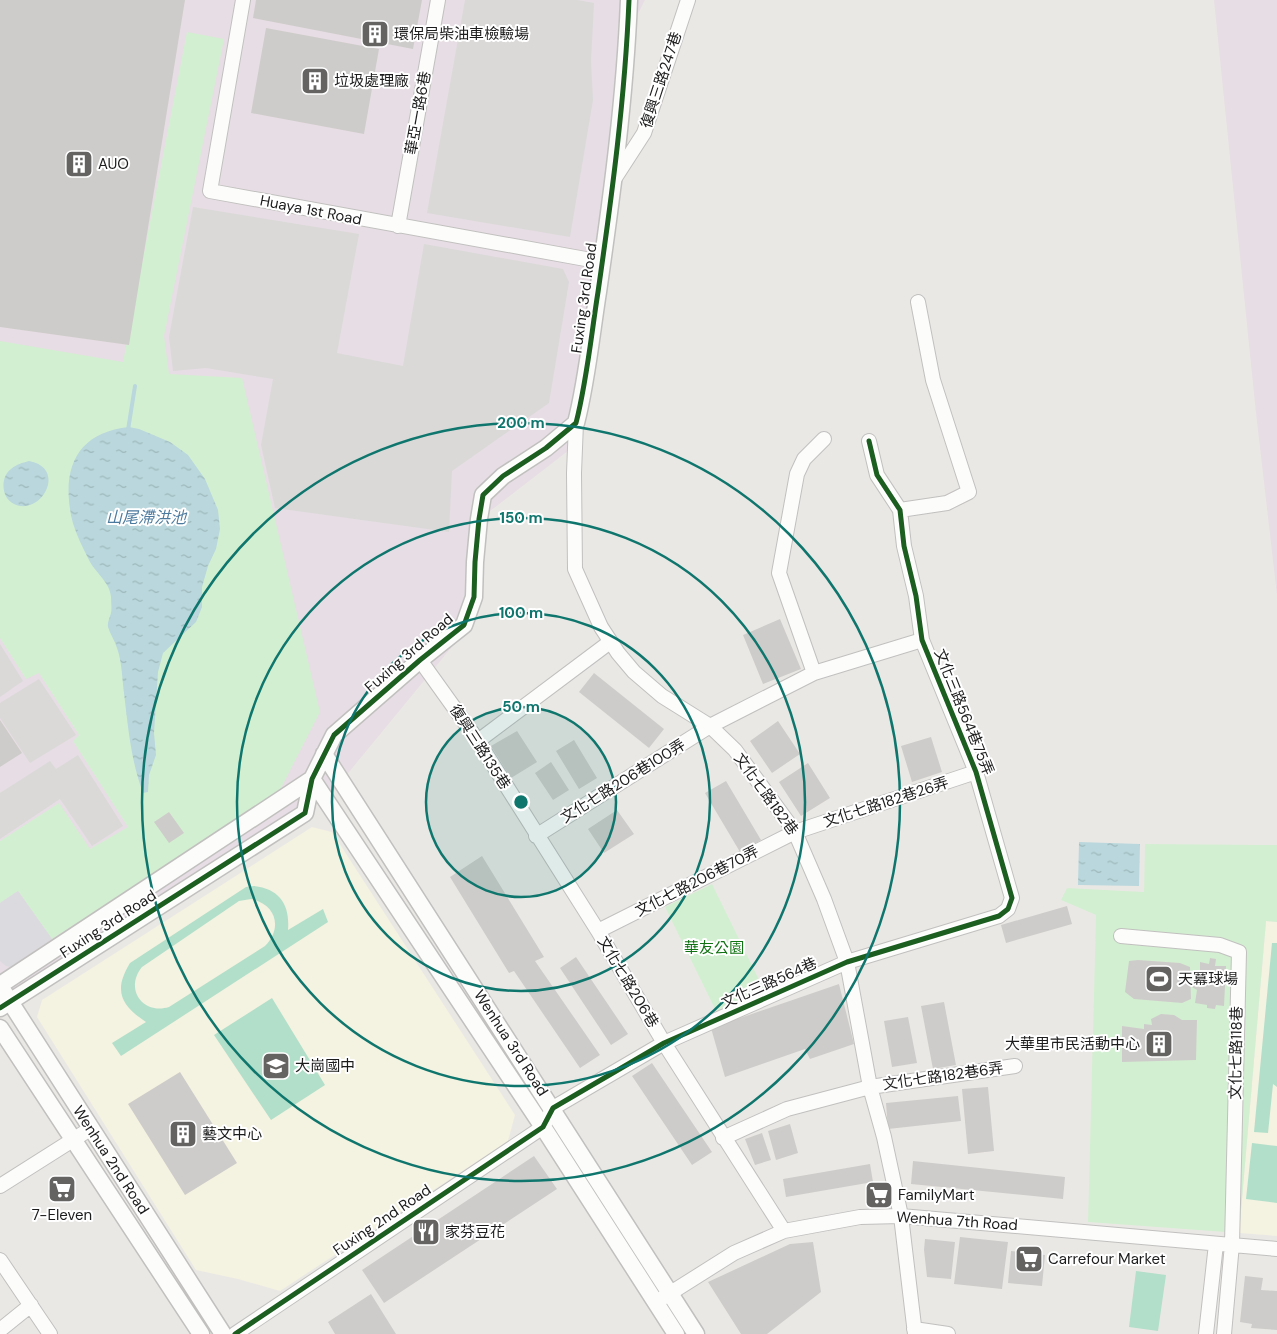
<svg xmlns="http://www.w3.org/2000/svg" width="1277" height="1334" font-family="'DM Sans','Noto Sans TC',sans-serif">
  <defs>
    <pattern id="water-ripples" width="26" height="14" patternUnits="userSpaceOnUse" patternTransform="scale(1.25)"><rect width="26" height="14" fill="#b9d7dc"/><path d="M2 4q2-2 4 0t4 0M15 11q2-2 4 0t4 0" fill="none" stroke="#9eb8bc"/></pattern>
  </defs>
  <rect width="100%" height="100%" fill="#eae8e5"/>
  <path fill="#e7dde4" d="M0,0H645L633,24L577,444L481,518L460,637L335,789L186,888L0,1001Z
    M1214,0H1277V595L1256,413Z"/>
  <path fill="#f4f2e0" d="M312,827L332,832L515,1115L508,1141L280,1291L238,1279L196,1270L37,1017L42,1000Z
    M1266,921L1277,922V1236L1239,1233Z"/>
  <path fill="#d3efd1" d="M187,32L224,39L164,336L169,374L242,378L320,712L277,796L52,939L18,891L0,903V841L59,803L90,849L128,827L73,741L79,735L39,673L26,679L0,638V341L123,362Z
    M1145,844L1277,845V922L1266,921L1239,1233L1088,1222L1096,915L1061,900L1067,888L1144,892Z
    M712,884L763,988L716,1011L665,907Z"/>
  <path fill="#b2dfc9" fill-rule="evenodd" d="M254,886C280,889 290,905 288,930L323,909L328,922L121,1056L112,1043L146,1022C121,1005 113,991 130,963L246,887ZM251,899C276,904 283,928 265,946L169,1007C143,1015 124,989 142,967L239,901Z
    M1272,943H1277V1087L1273,1084L1268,1133L1254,1132Z
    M272,998L325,1085L271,1120L214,1035Z
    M1252,1143L1277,1146V1203L1246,1199Z
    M1136,1271L1166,1275L1158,1331L1129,1327Z"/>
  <path fill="#dad9d8" d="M465,0H577L594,3L591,62L593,100L570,237L427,213Z
    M193,207L359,234L337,353L403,366L424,244L563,269L569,282L549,403L452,471L449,532L275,508L261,445L273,379L206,368L173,371L169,337Z
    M0,644L23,681L0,697Z
    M39,679L76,735L30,763L0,718V703Z
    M78,755L123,826L92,846L60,799L0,839V793L50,761L56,769Z"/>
  <path fill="#dbdbdf" d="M18,891L52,939L10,967L6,966L0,961V903Z"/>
  <path fill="url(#water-ripples)" d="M129,427L139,429L170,442L188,455L205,479L218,510L220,529L216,549L208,566L202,587V607L196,622L163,653L158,672L154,733L156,755L149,775L148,792L143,793C131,761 128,727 124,693C122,678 122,662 117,648C115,641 110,634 108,627C107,623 110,617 111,613C112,608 111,602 111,597C110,583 97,574 90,562C82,546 72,527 70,509C63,463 81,432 129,427Z
    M29,461C68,468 41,517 14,504C1,498 0,477 11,469C17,464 22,463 29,461Z
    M1079,842L1140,844L1139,886L1078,885Z"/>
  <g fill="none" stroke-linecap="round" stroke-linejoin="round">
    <path stroke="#b9d7dc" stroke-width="4" d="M128,430L135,386"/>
  </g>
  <path fill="#ceccca" d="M0,0H185L129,345L0,327Z
    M256,0H422L413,49L253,18Z
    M266,28L379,49L364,134L251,113Z
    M780,619L801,669L763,684L743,635Z
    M594,673L664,729L649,748L579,692Z
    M0,720L22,753L0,767Z
    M778,721L800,754L772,773L750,741Z
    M517,731L537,762L511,778L491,746Z
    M931,737L942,772L912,782L901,746Z
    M574,740L597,778L579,789L556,751Z
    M551,762L569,790L553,800L535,773Z
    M808,763L830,798L801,816L779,782Z
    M726,781L761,840L740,852L705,793Z
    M617,810L634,834L604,853L588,829Z
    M169,812L184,833L169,843L154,822Z
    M482,856L544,957L535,961L600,1055L580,1068L514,971L509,973L450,877Z
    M1067,906L1072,924L1006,943L1001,925Z
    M576,957L628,1034L611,1045L560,968Z
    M1210,958L1216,959L1215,966H1226L1224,1006L1216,1005L1215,1009L1207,1008V1005L1195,1003L1197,990L1192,987V980L1200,973V962L1209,964Z
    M1138,960L1180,963L1190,967L1191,999L1182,1003L1134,999L1125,992L1129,961Z
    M839,984L854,1044L810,1059L805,1049L725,1077L711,1028Z
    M944,1002L956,1065L933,1069L921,1006Z
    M1161,1014L1174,1015L1182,1020H1197L1196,1060L1122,1062V1026L1144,1029V1024L1152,1025L1151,1019Z
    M908,1017L917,1063L892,1067L884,1021Z
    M652,1063L712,1152L692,1165L632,1076Z
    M180,1072L237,1163L185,1195L128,1104Z
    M988,1087L994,1151L968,1154L962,1089Z
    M958,1096L961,1121L888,1129L886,1103Z
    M790,1124L798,1153L776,1160L768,1131Z
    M762,1133L771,1160L755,1165L745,1139Z
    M534,1156L557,1189L384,1303L362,1270Z
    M913,1161L1065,1177L1063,1199L911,1184Z
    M870,1164L873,1182L786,1197L783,1179Z
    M960,1237L1008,1242L1002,1289L954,1284Z
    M925,1239L955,1242L951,1279L927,1277L924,1250Z
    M813,1242L821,1292L767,1334H741L708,1282L790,1244Z
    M1011,1251L1045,1255L1042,1286L1008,1283Z
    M1245,1276L1263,1278L1261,1290L1277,1291V1330L1251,1328L1252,1324L1240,1322Z
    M371,1294L396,1334H335L328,1322Z"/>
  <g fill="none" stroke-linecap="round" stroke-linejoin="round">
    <defs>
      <path id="minor" d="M243,0L210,191L602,262
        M613,181L644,133L688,0
        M398,226L438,0
        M576,423L574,473L575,569L601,627L618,653L634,672L662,696L710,726L735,750L795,832L824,899L847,962L870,1087L884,1137L901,1216L915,1334
        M900,510L947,503L969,492L933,380L918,302
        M420,660L478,741L598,931L664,1043L784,1231
        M814,673L779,573L797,474L804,459L824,439
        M478,741L610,642
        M536,836L710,726L814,673L922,640
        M598,931L795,832L976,772
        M1121,936L1220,945L1239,952L1232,1244L1224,1334
        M723,1138L787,1109L870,1087L1015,1066
        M0,1186L90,1129
        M0,1260L50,1334
        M661,1299L734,1253L784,1231L860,1217L901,1216L1277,1249
        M914,1329L948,1334
        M0,1330L31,1305
        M235,1334L543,1127L553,1108L664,1043L847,962L999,916L1008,909L1012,898L976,772L922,640L916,596L904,546L900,510L877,475L869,441
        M1206,1334L1216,1244"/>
      <path id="tertiary" d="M324,754L696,1334
        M312,779L543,1127L676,1334
        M0,985L312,779
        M0,986L223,1334
        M0,1008L305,813L312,779L334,735L420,660L464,625L474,597L475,562L479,519L483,495L503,476L546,448L576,423C587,380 591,336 598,292C612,195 625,98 629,0
        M0,1028L201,1334"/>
    </defs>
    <use href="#minor" stroke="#c1c0bf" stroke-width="16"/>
    <use href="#tertiary" stroke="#c1c0bf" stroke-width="19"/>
    <use href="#minor" stroke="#fcfcfb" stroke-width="14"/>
    <use href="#tertiary" stroke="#fcfcfb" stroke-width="16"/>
    <defs>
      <path id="cycleway" d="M0,1008L305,813L312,779L334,735L420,660L464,625L474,597L475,562L479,519L483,495L503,476L546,448L576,423C587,380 591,336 598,292C612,195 625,98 629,0
        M235,1334L543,1127L553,1108L664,1043L847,962L999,916L1008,909L1012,898L976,772L922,640L916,596L904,546L900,510L877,475L869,441"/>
    </defs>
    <use href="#cycleway" stroke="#fff" stroke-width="8"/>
    <use href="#cycleway" stroke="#1b5e20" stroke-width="5"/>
  </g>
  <circle cx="521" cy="802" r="95" fill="#0f766e" fill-opacity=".12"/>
  <g fill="none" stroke="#0f766e" stroke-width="2.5">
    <circle cx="521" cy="802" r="95"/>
    <circle cx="521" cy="802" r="189"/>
    <circle cx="521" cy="802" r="284"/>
    <circle cx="521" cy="802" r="379"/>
  </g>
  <defs>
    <symbol id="building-square" viewBox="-11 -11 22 22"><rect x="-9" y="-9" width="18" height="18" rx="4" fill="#646362" stroke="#fff"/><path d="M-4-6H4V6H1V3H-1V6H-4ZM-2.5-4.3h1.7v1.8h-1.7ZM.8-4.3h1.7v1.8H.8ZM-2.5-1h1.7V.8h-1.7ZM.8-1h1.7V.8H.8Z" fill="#fff"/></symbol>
    <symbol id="stadium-square" viewBox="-11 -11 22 22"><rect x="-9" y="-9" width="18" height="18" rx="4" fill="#646362" stroke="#fff"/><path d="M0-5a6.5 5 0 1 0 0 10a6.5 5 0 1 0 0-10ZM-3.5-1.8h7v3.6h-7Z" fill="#fff"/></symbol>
    <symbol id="school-square" viewBox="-11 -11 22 22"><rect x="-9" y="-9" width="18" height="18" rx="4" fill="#646362" stroke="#fff"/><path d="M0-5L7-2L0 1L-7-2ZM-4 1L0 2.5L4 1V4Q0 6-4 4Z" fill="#fff"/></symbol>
    <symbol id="supermarket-square" viewBox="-11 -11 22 22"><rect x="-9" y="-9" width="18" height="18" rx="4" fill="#646362" stroke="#fff"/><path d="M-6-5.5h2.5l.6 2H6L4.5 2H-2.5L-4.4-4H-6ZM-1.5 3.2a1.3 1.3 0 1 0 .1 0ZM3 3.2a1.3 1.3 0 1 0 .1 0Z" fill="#fff"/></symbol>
    <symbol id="restaurant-square" viewBox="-11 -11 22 22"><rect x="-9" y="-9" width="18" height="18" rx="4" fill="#646362" stroke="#fff"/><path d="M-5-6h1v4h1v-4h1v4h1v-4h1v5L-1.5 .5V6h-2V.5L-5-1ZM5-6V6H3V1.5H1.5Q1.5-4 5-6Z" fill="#fff"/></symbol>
  </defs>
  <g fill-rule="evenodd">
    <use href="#building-square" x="359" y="18" width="32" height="32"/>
    <use href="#building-square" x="299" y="65" width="32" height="32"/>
    <use href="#building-square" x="63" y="148" width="32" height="32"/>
    <use href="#stadium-square" x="1143" y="963" width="32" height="32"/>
    <use href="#building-square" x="1143" y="1028" width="32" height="32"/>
    <use href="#school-square" x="260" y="1050" width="32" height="32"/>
    <use href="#building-square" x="167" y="1118" width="32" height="32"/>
    <use href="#supermarket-square" x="46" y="1173" width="32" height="32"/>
    <use href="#supermarket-square" x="863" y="1179" width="32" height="32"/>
    <use href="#restaurant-square" x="410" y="1216" width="32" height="32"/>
    <use href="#supermarket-square" x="1013" y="1243" width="32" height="32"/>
  </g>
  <g text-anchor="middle" stroke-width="4" stroke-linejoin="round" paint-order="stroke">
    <g font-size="15" fill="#1c1c1c" stroke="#fff" text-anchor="start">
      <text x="394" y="39">環保局柴油車檢驗場</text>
      <text x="334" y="86">垃圾處理廠</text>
      <text x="98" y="169">AUO</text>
      <text x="1178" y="984">天冪球場</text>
      <text x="1140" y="1049" text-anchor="end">大華里市民活動中心</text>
      <text x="295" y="1071">大崗國中</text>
      <text x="202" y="1139">藝文中心</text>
      <text x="898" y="1200">FamilyMart</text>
      <text x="62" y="1220" text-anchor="middle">7-Eleven</text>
      <text x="445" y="1237">家芬豆花</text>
      <text x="1048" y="1264">Carrefour Market</text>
    </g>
    <g font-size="15" fill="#1c1c1c" stroke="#fff">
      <text transform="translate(661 80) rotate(-72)" y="5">復興三路247巷</text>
      <text transform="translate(418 113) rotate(-80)" y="5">華亞一路6巷</text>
      <text transform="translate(311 210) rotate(11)" y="5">Huaya 1st Road</text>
      <text transform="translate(584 298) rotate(-82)" y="5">Fuxing 3rd Road</text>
      <text transform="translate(409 653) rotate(-41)" y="5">Fuxing 3rd Road</text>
      <text transform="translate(964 712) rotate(68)" y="5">文化三路564巷75弄</text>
      <text transform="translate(480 747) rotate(57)" y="5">復興三路135巷</text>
      <text transform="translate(623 781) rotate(-32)" y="5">文化七路206巷100弄</text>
      <text transform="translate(766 794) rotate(54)" y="5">文化七路182巷</text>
      <text transform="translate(886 802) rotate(-18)" y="5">文化七路182巷26弄</text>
      <text transform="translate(697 881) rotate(-27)" y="5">文化七路206巷70弄</text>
      <text transform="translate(108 924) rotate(-33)" y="5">Fuxing 3rd Road</text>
      <text transform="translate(628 982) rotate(59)" y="5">文化七路206巷</text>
      <text transform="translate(769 983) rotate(-24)" y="5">文化三路564巷</text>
      <text transform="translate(511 1043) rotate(57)" y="5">Wenhua 3rd Road</text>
      <text transform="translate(1236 1053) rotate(-89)" y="5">文化七路118巷</text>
      <text transform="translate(943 1076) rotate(-8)" y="5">文化七路182巷6弄</text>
      <text transform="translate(111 1160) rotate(57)" y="5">Wenhua 2nd Road</text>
      <text transform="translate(382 1220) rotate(-34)" y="5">Fuxing 2nd Road</text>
      <text transform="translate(957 1221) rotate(4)" y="5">Wenhua 7th Road</text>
    </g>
    <g font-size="15" fill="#117213" stroke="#fff">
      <text x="714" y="953">華友公園</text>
    </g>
    <g font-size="16" font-style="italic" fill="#4c7a9e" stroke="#fff">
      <text x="146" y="523">山尾滯洪池</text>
    </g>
  </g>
  <circle cx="521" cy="802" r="8" fill="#0f766e" stroke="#fff" stroke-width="2.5"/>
  <g font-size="15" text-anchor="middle" font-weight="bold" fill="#0f766e" stroke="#fff" stroke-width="4" stroke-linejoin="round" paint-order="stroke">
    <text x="521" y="428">200 m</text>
    <text x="521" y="523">150 m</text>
    <text x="521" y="618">100 m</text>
    <text x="521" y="712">50 m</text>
  </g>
</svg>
